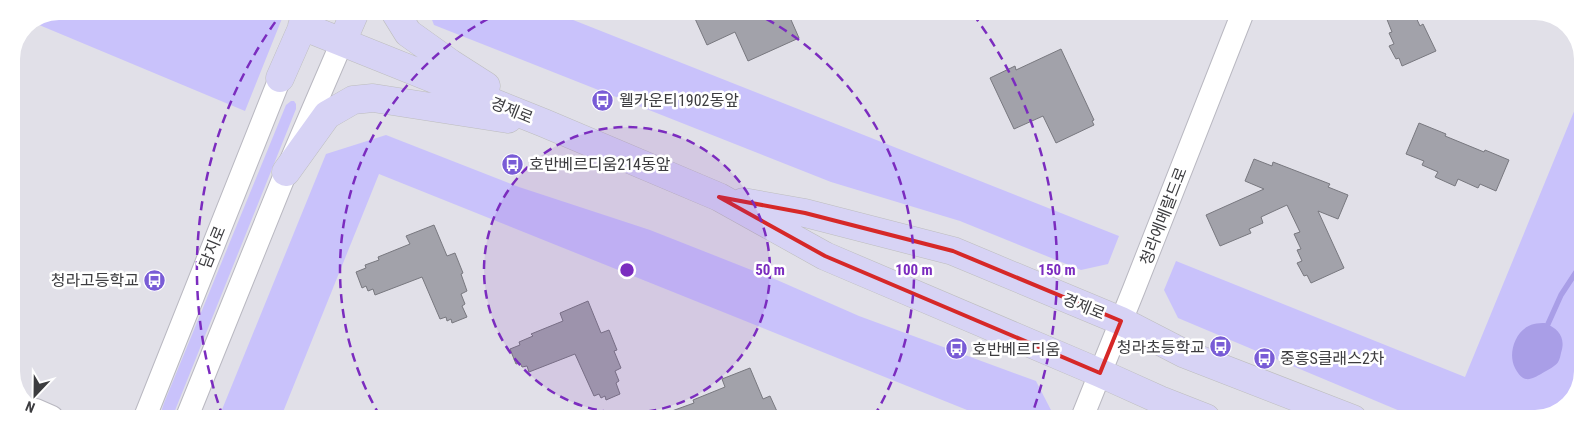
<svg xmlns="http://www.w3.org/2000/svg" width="1594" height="430" font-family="'Roboto Condensed','Noto Sans KR',sans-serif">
  <rect width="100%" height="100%" fill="#e1e0e8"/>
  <path fill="#c9c2fb" d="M59,11H285L245,111L32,22Z
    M429,12H553L1119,236L1108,264L1081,270L960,221L831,182L434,25Z
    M1582,92L1581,383L1564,409L1535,419H1419L1178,318L1164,290L1176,261L1465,377Z
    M291,101H294L296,104V109L174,413L170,415L162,413V409L164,403L286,105Z
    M386,135L519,187L650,230L777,280L859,316L1036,381L1053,414L1051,418H987L379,174L281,417H219L326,154Z"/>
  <path fill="#a99ee7" d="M1545,323C1559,329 1566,338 1561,353C1560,358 1559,363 1554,366C1551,369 1545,371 1541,374C1537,376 1531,380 1526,379C1521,378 1517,372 1515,368C1507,353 1516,328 1534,324C1537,323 1542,323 1545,323Z"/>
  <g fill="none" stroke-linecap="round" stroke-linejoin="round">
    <path stroke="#a99ee7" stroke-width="5.5" d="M1548,324L1561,295L1582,263"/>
  </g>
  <path fill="#a2a2aa" stroke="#78787f" d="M692,12H777L780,17L788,13L799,38L748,61L735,32L707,45Z
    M1397,13H1414L1420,26L1423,24L1436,51L1402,66L1399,58L1396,59L1389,46L1394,44L1389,33L1392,32L1386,17Z
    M1061,49L1094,120L1092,121L1094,125L1056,143L1043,116L1014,129L990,78L1015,66L1016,70Z
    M1419,123L1446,134L1445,136L1484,152L1485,150L1509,160L1496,191L1480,184L1478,188L1458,179L1455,186L1435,177L1438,172L1422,165L1424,161L1406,154Z
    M1254,159L1272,166L1273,162L1330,184L1328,187L1348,195L1338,219L1318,211L1344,268L1311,283L1307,275L1304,276L1297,263L1302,261L1297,250L1301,249L1294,234L1300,232L1287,205L1261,217L1263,223L1249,229L1251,233L1220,246L1206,215L1264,189L1245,181Z
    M434,225L447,256L455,253L463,273L461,274L467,291L461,294L465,304L462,306L467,317L452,323L451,319L447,321L446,317L440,319L422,277L375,295L373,289L368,291L366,286L362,288L356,272L366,268L365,265L379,260L378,257L410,244L406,236Z
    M588,301L601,333L609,330L617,350L614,351L621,368L615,371L619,381L616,383L620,394L606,400L605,396L601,398L599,394L594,396L575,354L529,372L527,366L522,367L520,363L516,364L510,349L520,345L519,342L533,336L531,334L563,321L560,313Z
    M750,368L763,399L770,396L780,418H658V416L694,403L693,400L725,387L722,379Z"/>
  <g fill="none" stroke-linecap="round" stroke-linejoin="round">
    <defs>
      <path id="minor" d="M36,410L52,417
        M145,417L280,78
        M187,417L286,172L342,42
        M1082,418L1134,289L1243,12"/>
      <path id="major" d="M395,12L408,33L450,63L486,86
        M302,26L544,123L719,197L825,256L1100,373L1160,400L1206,418
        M342,42L355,12
        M280,78L309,12
        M286,172L327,115L353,100L373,98L508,119
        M743,202L805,213L953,251L1121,321L1185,354L1353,419"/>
    </defs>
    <use href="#minor" stroke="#b9b8c1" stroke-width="24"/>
    <use href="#major" stroke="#bdbdbe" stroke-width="29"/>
    <use href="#minor" stroke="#fff" stroke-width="22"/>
    <use href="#major" stroke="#d7d3f5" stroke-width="28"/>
  </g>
  <path fill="none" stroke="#d62828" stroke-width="4" stroke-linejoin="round" d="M719,197L805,213L953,251L1121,321L1100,373L825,256Z"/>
  <circle cx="627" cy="270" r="143" fill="#7b2cbf" fill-opacity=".12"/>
  <g fill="none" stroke="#7b2cbf" stroke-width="2.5" stroke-dasharray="9 6">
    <circle cx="627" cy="270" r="143"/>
    <path d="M380 416A287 287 0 0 1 501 12M753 12A287 287 0 0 1 873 418"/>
    <path d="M223 417A430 430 0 0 1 281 14M973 14A430 430 0 0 1 1031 417"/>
  </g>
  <defs>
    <symbol id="bus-disc" viewBox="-11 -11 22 22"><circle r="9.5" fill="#795cd6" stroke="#fff"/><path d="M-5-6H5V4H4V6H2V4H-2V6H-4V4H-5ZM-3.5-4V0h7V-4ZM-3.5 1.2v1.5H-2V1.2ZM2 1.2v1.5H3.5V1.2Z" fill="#fff"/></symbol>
  </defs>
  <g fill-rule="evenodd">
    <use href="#bus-disc" x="590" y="88" width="25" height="25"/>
    <use href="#bus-disc" x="500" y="152" width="25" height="25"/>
    <use href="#bus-disc" x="142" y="268" width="25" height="25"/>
    <use href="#bus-disc" x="1208" y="334" width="25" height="25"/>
    <use href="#bus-disc" x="944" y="336" width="25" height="25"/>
    <use href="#bus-disc" x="1252" y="346" width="25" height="25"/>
  </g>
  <g text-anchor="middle" stroke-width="5" stroke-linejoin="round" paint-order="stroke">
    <g font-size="16" fill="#3c3c3f" stroke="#fff" text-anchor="start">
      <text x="619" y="106">웰카운티1902동앞</text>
      <text x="529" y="170">호반베르디움214동앞</text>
      <text x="139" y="286" text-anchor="end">청라고등학교</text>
      <text x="1205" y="353" text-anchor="end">청라초등학교</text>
      <text x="972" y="355">호반베르디움</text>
      <text x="1280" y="364">중흥S클래스2차</text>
    </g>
    <g font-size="16" fill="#3c3c3f" stroke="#fff">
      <text transform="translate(512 110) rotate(22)" y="6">경제로</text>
      <text transform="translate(1163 216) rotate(-69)" y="6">청라에메랄드로</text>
      <text transform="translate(212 247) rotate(-68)" y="6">담지로</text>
      <text transform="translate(1084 306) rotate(22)" y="6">경제로</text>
    </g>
  </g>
  <path d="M0 0H1594V430H0ZM59 20H1535A39 39 0 0 1 1574 59V371A39 39 0 0 1 1535 410H59A39 39 0 0 1 20 371V59A39 39 0 0 1 59 20Z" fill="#fff" fill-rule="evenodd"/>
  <circle cx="627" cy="270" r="8" fill="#7b2cbf" stroke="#fff" stroke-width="2.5"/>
  <g font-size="15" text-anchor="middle" font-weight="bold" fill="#7b2cbf" stroke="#fff" stroke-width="5" stroke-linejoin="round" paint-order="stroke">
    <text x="770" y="275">50 m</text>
    <text x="914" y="275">100 m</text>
    <text x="1057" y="275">150 m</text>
  </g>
  <g transform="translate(35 395) rotate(202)" stroke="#ffffff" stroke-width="4" paint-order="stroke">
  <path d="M0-4L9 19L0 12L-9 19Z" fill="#3c3c3f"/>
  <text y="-8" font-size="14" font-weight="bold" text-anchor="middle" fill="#3c3c3f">N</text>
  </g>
</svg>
